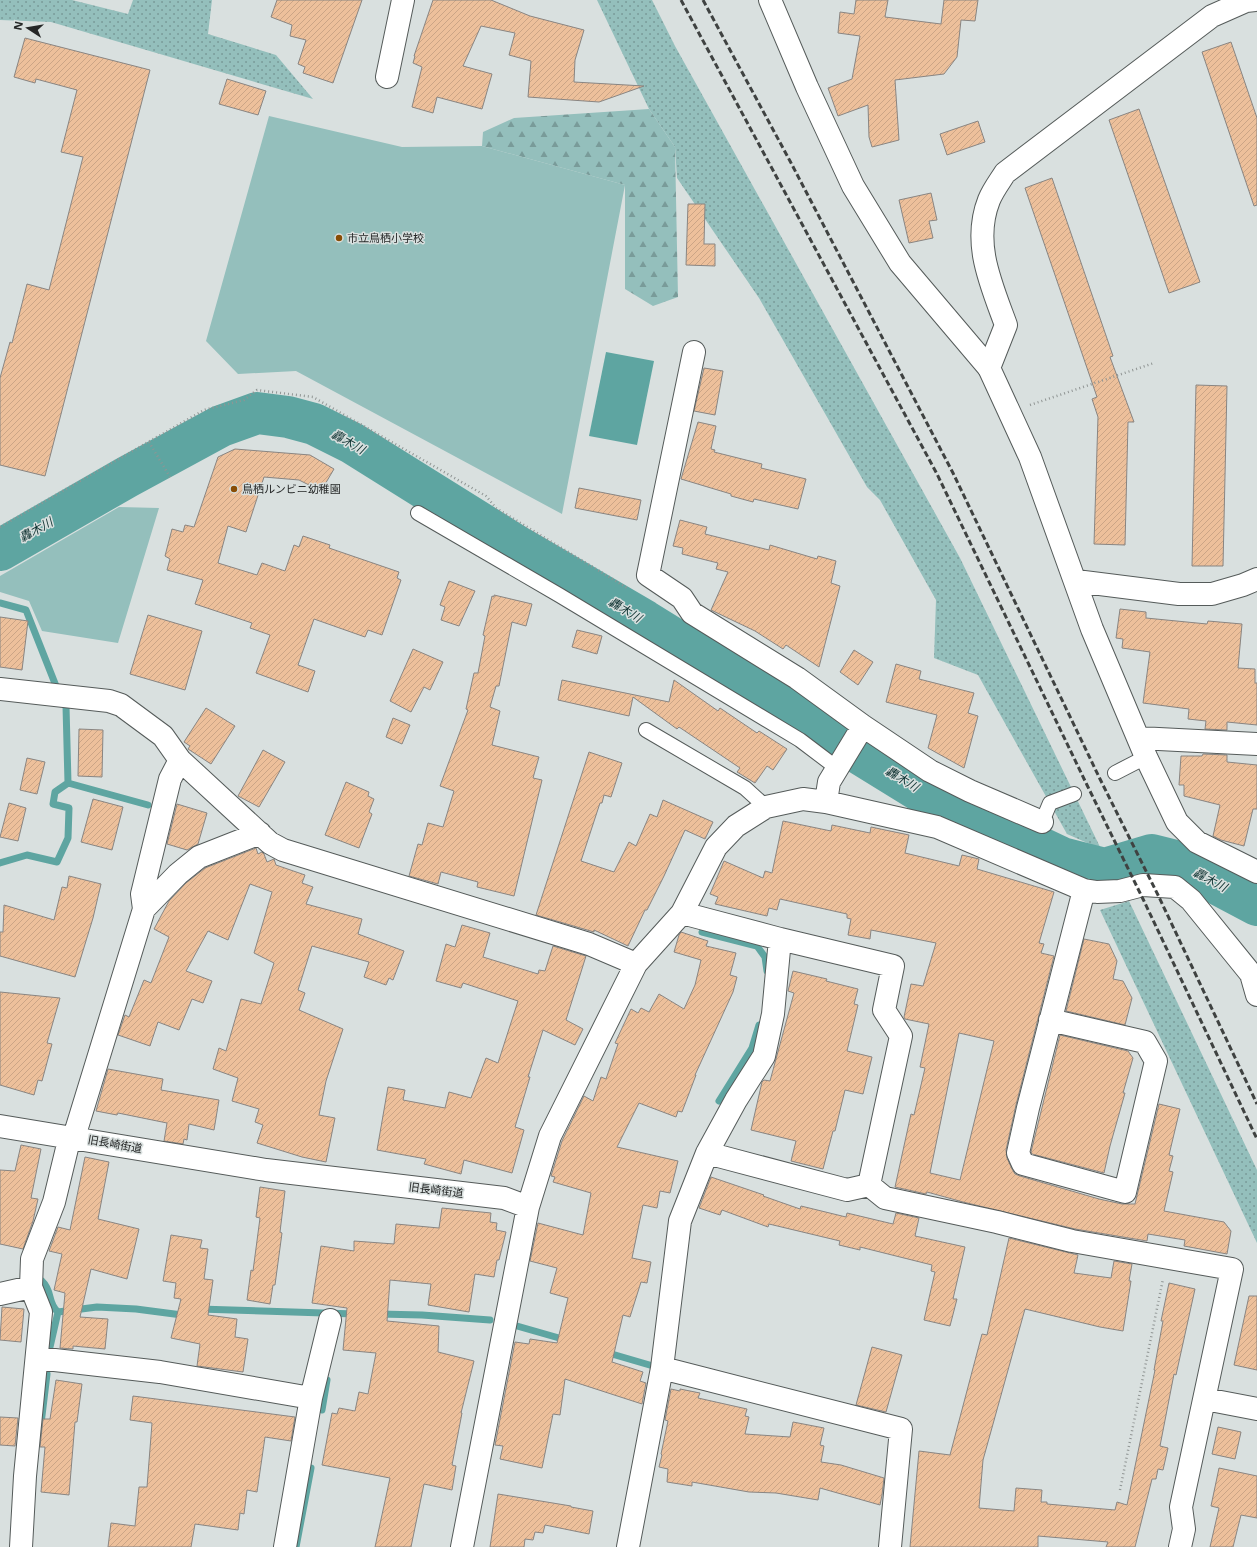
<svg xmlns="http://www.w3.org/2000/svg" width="1257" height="1547" font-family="'Noto Sans','Noto Sans JP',sans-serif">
  <defs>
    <pattern id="grass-dots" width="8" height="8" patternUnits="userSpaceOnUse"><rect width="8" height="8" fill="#94bfbc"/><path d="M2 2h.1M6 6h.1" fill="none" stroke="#799b99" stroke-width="1.8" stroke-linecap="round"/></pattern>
    <pattern id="forest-firs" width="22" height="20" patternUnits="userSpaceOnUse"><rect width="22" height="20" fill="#94bfbc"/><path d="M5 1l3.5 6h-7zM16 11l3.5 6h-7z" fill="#799b99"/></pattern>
    <pattern id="building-hatch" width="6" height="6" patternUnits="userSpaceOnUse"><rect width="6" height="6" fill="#edc09b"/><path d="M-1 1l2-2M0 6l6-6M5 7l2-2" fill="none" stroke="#cba586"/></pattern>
  </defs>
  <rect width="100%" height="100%" fill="#d9e0df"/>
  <path fill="url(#grass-dots)" d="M0,0H72L128,14L133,0H212L208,34L276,55L313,99L51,22L0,20Z
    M597,0H652L675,46L960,558L1101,849L1067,834L978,675L934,658L936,600L880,500L867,487L759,298L677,178L675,147L649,109Z
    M1129,901L1257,1170V1243L1100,910Z"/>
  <path fill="url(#forest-firs)" d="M649,109L675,147L678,297L653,306L625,289V185L482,146L483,132L514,118Z"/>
  <path fill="#94bfbc" d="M269,116L402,147L482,146L625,185L562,514L296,371L238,374L206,341Z
    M119,507L159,508L118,643L42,631L29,601L0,592V576Z"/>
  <path fill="#5ea5a1" d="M606,352L654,361L637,445L589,436Z"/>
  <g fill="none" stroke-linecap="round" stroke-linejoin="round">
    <path stroke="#5ea5a1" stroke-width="7" d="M0,603L26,610L56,686
      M66,706L68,783L148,805
      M0,863L27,855L57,862L68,838L69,808L53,804L55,792L68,783
      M702,932L757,946L765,957L767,971
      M719,1101L752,1048L759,1025
      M42,1281C53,1291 47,1303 58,1312L97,1307L136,1309L182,1315L186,1314
      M199,1309L355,1314
      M379,1314L422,1315L490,1320
      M517,1326L566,1340
      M50,1347L58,1312
      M605,1352L653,1366
      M322,1410L327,1380
      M40,1432L47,1374
      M296,1547L311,1468"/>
    <path stroke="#5ea5a1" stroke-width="42" d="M0,550L127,477L221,426L257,413L288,417L314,424L352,443L520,548L645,621L920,791L1062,858L1105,869L1152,855L1172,860L1257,905"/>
  </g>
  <path fill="url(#building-hatch)" stroke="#898582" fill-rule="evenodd" d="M277,0H362L333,83L303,73L305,67L298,64L306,40L290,36L292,25L271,17Z
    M433,0H491L530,16L584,30L575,60L574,82L644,86L599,102L528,97L531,61L509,55L515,33L481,26L463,66L492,74L482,109L437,97L433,113L412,107L422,67L413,63L415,56H414Z
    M856,0H888L885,17L941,24L944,0H978L975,21L961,20L957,57L944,74L895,80L899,140L872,147L869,137L868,105L838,116L828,88L852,79L860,36L838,33L840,12L854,14Z
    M25,38L150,70L45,476L0,465V378L10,342L12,343L27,284L49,290L83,157L61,152L77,90L36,79L35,83L14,77Z
    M1231,42L1257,118V205L1254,206L1202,52Z
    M227,79L266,91L258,115L219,104Z
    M1139,109L1200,282L1169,293L1109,120Z
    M978,121L985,142L947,155L940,134Z
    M1052,178L1113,356L1110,357L1134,422H1128L1125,545L1094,544L1098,417L1092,399L1097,397L1025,188Z
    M931,193L937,220L929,221L933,238L909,243L899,200Z
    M688,204H705L704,244H715V266L686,265Z
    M704,368L723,371L715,415L694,411Z
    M1196,385L1227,386L1223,566H1192Z
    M698,422L716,426L711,449L715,450L714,452L762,464L761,468L806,479L798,509L754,499L753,502L731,496V494L681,479Z
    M235,449L310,455L334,469L321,491L299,480L264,477L246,532L228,526L218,563L257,575L262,563L285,571L294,545L299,547L303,536L330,545L329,548L399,572L397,578L401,580L382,635L368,630L365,637L314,619L298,665L315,671L308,692L256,673L270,635L250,628L252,623L195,604L203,580L167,570L170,559L165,556L172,529L183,532L185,525L194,527L218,457Z
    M579,488L641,500L637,520L575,508Z
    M680,520L707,527L705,534L769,550L770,545L817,559L818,556L836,561L831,583L840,586L819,667L786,645L783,649L755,631L711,610L728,572L716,569L718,563L682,554L683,548L673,546Z
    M449,581L475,591L459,626L441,620L445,607L440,605Z
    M494,595L532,604L526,626L512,622L499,686H496L490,707L500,711L492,745L539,757L533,778L542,780L514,896L477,887L478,882L441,872L438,884L409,876L418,844L422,845L428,823L443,827L454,791L440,786L468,710L466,709L474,673H478L485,636L483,635L492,596L494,597Z
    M1120,609L1146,612V618L1207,624L1208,621L1242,624L1238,668L1255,669V683H1257V725L1227,722V730L1205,729L1206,721L1188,719L1189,709L1143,703L1150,652L1122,648L1123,639L1116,638Z
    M148,615L202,631L185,690L130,674Z
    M0,617L28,621L22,670L0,667Z
    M577,630L602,636L597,654L572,647Z
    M413,649L443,662L430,690L424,687L411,712L390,701Z
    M854,650L873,662L858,685L840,672Z
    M896,664L921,671L919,679L974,693L968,713L978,716L964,768L928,748L937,715L886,702Z
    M562,680L669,702L674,680L718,711L720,708L757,733L759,731L787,749L773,770L767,766L755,783L737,772L740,768L679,727L677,729L633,697L629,716L558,700Z
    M206,708L235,726L211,764L188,749L190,746L184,742Z
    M393,718L410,725L402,744L386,737Z
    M79,729L103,730L102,777L78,776Z
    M263,750L285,762L259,807L238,796Z
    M589,752L622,763L611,797L604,795L602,803H600L581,861L614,872L629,842L636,846L650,814L657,817L663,800L713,822L705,839L685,830L664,876L647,910H645L628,946L594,930V932L536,915Z
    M1203,754L1227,755V762L1257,765V809H1253L1244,846L1221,840L1213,836L1220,805L1184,796V785H1179L1181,756H1202Z
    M27,758L45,762L37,794L20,790Z
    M346,782L369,792L368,796L374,799L369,812L372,814L359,848L325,835Z
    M93,799L123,807L112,850L81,842Z
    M9,803L26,808L18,841L0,837Z
    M177,804L207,813L198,844L187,850L167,844Z
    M783,821L831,831L832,825L870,833L871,827L909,835L905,853L959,866L962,855L979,859L977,869L1054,892L1039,943L1044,944L1041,953L1054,956L1016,1105L1006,1150L1007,1158L1012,1169L1015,1174L1020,1176L1099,1199L1122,1204H1135L1159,1104L1180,1109L1169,1155L1173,1156L1169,1171L1173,1172L1164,1211L1224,1222L1231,1231L1227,1254L1184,1246L1185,1240L1148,1234L1147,1241L1075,1229L963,1202L927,1192L926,1194L895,1187L911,1114L914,1115L925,1068L920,1067L929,1024L905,1019L904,1017L911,984L923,986L936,943L871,930L870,939L848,935L851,919L847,918V914L780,899L777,910L769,908L767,916L715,904L718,897L710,894L724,861L763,878L765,871L772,873ZM959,1033L994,1041L960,1180L930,1173Z
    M256,848L258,854L262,852L264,854L267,862L274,859L276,865L305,875L302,883L313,887L306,904L362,919L358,934L404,951L393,980L389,978L386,985L364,977L369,962L312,946L298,990L305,993L299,1010L343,1029L326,1081L319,1115L335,1118L326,1162L302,1157L257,1143L263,1125L255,1122L259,1109L232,1101L238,1078L213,1069L219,1048L226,1051L241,999L261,1004L274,963L254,953L272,892L250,884L228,940L208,931L186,971L212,981L203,1003L192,999L179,1030L158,1022L150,1046L118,1035L125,1015L129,1017L144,980L151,983L169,937L154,929L169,901L186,883L205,868Z
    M69,876L101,884L93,918L75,977L0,956V932H3L4,905L54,920L62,887L67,888Z
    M462,925L490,933L483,957L538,974L539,970L545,971L553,946L586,956L566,1020L583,1029L575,1045L543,1030L528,1077H530L515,1127L524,1130L512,1173L464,1160L461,1174L424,1164L426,1159L377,1150L388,1087L405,1090L403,1100L445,1108L449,1092L471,1098L486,1058L498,1063L518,1001L463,983L461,988L436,981L446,944L455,947Z
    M681,932L708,941L706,946L736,953L730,975L737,977L733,992L695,1075H696L682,1112L678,1111L676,1117L639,1103L617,1147L678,1161L670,1193L660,1191L657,1208L643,1205L632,1258L651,1262L647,1283L641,1282L630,1317L623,1315L612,1362L643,1372L640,1381L646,1383L642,1404L565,1379L560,1415L553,1414L542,1468L500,1459L503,1446L495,1445L515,1342L529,1344L530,1339L557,1343L568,1298L550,1293L557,1268L530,1261L538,1223L583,1235L591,1193L553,1182L555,1177L551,1176L562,1141L584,1096L593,1101L601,1077L606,1079L618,1044L615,1043L631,1009L638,1013L641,1008L649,1012L659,994L684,1009L695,985L701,960L674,952L679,935Z
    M1084,939L1109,944L1117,961L1113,979L1123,981L1132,998L1125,1025L1066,1011Z
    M793,971L827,979L826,981L858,989L854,1004L858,1005L847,1051L872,1057L863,1094L845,1090L835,1131H833L823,1169L791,1161L796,1141L751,1130L762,1082L764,1080L770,1081L794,993L788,991Z
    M0,992L60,998L47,1043L52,1044L42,1081L38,1080L34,1095L0,1085Z
    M1060,1035L1128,1051L1133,1058L1123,1093H1125L1110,1146L1104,1173L1032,1154L1031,1152Z
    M108,1069L163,1079L161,1090L219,1100L214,1130L189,1124L187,1140L184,1139L183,1144L164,1141L167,1123L118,1113L117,1115L96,1111Z
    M21,1145L41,1149L31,1198L38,1199L33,1221L23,1249L0,1244V1170L15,1171Z
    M85,1157L109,1162L98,1219L139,1229L127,1279L91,1269L80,1317L108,1319L105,1349L73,1346V1349L60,1348L65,1293L54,1290L62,1254L49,1251L58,1227L70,1230Z
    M711,1177L764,1195L763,1196L800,1209L801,1206L846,1217L847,1213L893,1224L896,1213L919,1218L915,1236L965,1247L953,1299H957L950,1326L924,1320L935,1272L931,1271L932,1265L860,1247V1250L839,1245L840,1241L769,1224L768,1227L722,1210L720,1215L699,1208Z
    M260,1187L285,1191L280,1232L282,1233L275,1285H273L270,1304L247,1300L251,1270L253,1271L260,1218L256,1217Z
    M442,1208L491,1213L490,1222L497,1223L496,1230L506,1232L499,1260H497L494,1277L475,1274L469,1312L428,1305L431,1284L390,1280L387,1321L439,1326L438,1352L474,1361L461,1413H462L452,1465L456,1466L452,1490L424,1484L411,1547H375L390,1478L322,1465L332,1413L337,1414L339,1408L355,1411L359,1392L368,1394L376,1353L343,1350L347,1308L312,1303L321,1246L354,1251V1241L394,1244L396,1224L439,1228Z
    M171,1235L202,1240L200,1248L208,1249L204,1279L213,1280L208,1315L237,1319L235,1337L248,1339L243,1372L197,1366L200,1344L171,1338L181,1299L174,1298L176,1283L163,1281Z
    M1009,1238L1078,1255L1074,1273L1111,1278L1114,1261L1132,1264L1129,1281H1131L1123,1331L1100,1327L1025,1309L983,1460L979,1508L1014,1511L1016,1488L1042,1490L1041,1502H1047V1504L1115,1510L1117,1502L1127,1505L1155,1370H1154L1163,1321H1161L1169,1283L1195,1289L1176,1375L1174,1374L1160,1446L1168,1448L1163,1470L1158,1469L1156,1479H1152L1135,1547H1106L1108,1542L1038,1536V1547H910L919,1451L950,1455L982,1334L987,1335Z
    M1249,1296H1257V1370L1234,1365Z
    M2,1307L24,1309L21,1342L0,1340Z
    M872,1347L902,1355L886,1412L856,1405Z
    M56,1380L82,1384L77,1422H75L69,1495L41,1492L45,1447H40L43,1419H50Z
    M671,1389L680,1391V1389L700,1393L698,1398L747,1409L745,1416L749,1417L745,1434L790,1437L793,1422L824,1428L820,1445L824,1446L821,1462L841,1465L884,1478L882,1495L880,1505L820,1488L818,1500L776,1493L749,1492L692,1482V1486L667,1482L668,1469L659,1467L662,1455L661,1454L668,1421L665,1420Z
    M133,1396L295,1417L291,1441L265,1437L257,1492L247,1490L244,1514L240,1513L238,1530L195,1524L191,1547H108L111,1523L135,1526L139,1487H147L152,1423L130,1420Z
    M0,1417L18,1418L15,1446L0,1445Z
    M1218,1427L1241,1432L1235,1459L1212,1454Z
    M1219,1468L1257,1476V1518L1241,1515L1233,1547H1210L1219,1508L1211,1506Z
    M498,1494L571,1506V1507L593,1511L589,1534L545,1525L543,1533L535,1532L533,1540L525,1539L524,1547H490Z"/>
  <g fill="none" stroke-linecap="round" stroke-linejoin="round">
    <defs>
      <path id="service" d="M418,513L559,595L800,740L837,768
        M646,730L745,788L766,807
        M1115,773L1146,757
        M1042,822L1050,803L1074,794"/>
      <path id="minor" d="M1255,0L1246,1L1212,16L1005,173C1000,181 993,190 989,200C972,243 991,284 1006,325L989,368L1030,457L1092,629L1146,757L1177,822L1197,842L1257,872
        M387,77L403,0
        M694,352L648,575L682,598L692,613L797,678L863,726L930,771L970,791L1042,822
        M1076,581L1179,594H1212L1243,585L1257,579
        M0,689L109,701L121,705L163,736L180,760L270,843L283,850L589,944L636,964
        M1139,738L1257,744
        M826,802L829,782L863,726
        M1084,890L1097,892L1120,891L1143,885L1175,887L1191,900L1251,974L1257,995
        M144,909L178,874L199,857L260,833
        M682,913L780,939L773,1014L764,1056L736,1100L707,1153L680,1221L662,1368L901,1429L890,1547
        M780,939L893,966L884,1010L901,1036L869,1185L885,1198L997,1222L1072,1241L1232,1269L1181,1507L1184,1529L1180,1547
        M0,1126L266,1170L504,1198L528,1207
        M74,1137L144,909L142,894L170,779L180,760
        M707,1153L847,1190L869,1185
        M0,1294L31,1287
        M37,1358L160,1372L311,1398
        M1205,1399L1257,1409
        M21,1547L25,1476L41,1312L31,1287L32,1259L54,1202L70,1136
        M285,1547L311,1398L330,1320
        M462,1547L528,1207L550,1136L636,964L682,913L716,847L736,826L766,807L803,799L826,802L937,827L1084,890L1028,1108L1018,1153L1023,1164L1125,1192L1156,1061L1145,1042L1050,1020
        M628,1547L662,1368"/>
      <path id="tertiary" d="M770,0L807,87L853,186L900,263L989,368"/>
    </defs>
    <use href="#service" stroke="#555b5a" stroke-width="16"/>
    <use href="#minor" stroke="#555b5a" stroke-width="24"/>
    <use href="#tertiary" stroke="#555b5a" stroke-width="24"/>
    <path stroke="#909594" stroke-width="2.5" stroke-dasharray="1 3" stroke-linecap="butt" d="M1030,405L1154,363
      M149,442L170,477
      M0,527L204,410L244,400L257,390L313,397L486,496L496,508L629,589
      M1120,1490L1163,1279"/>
    <use href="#service" stroke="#fff" stroke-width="14"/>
    <use href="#minor" stroke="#fff" stroke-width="22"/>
    <use href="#tertiary" stroke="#fff" stroke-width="22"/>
    <path stroke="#3f4241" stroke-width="3" stroke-dasharray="6 3" stroke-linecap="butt" d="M681,0L937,474L1087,785L1143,899L1257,1139
      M703,0L790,161L953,473L1100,779L1158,895L1257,1104"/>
  </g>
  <g fill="#884d06" stroke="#d9e0df" stroke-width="1.5">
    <circle cx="339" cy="238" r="4"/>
    <circle cx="234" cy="489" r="4"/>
  </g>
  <g text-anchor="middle" stroke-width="3" stroke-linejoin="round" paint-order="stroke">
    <g font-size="11" fill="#252727" stroke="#d9e0df" text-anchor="start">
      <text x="347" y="242">市立鳥栖小学校</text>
      <text x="242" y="493">鳥栖ルンビニ幼稚園</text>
    </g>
    <g font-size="11" fill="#252727" stroke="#d9e0df">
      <text transform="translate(115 1144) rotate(10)" y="4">旧長崎街道</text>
      <text transform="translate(436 1190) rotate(7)" y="4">旧長崎街道</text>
    </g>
    <g font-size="12" font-style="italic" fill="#123534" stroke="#d9e0df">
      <text transform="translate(348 442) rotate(29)" y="4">轟木川</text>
      <text transform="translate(36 530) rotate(-29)" y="4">轟木川</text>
      <text transform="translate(625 610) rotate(31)" y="4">轟木川</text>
      <text transform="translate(902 779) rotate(31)" y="4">轟木川</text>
      <text transform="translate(1210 880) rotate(28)" y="4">轟木川</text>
    </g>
  </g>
  <g transform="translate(28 28) rotate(282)" stroke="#d9e0df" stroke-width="3" paint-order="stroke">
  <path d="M0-3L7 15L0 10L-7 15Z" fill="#252727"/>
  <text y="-6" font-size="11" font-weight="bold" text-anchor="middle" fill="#252727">N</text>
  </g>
</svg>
